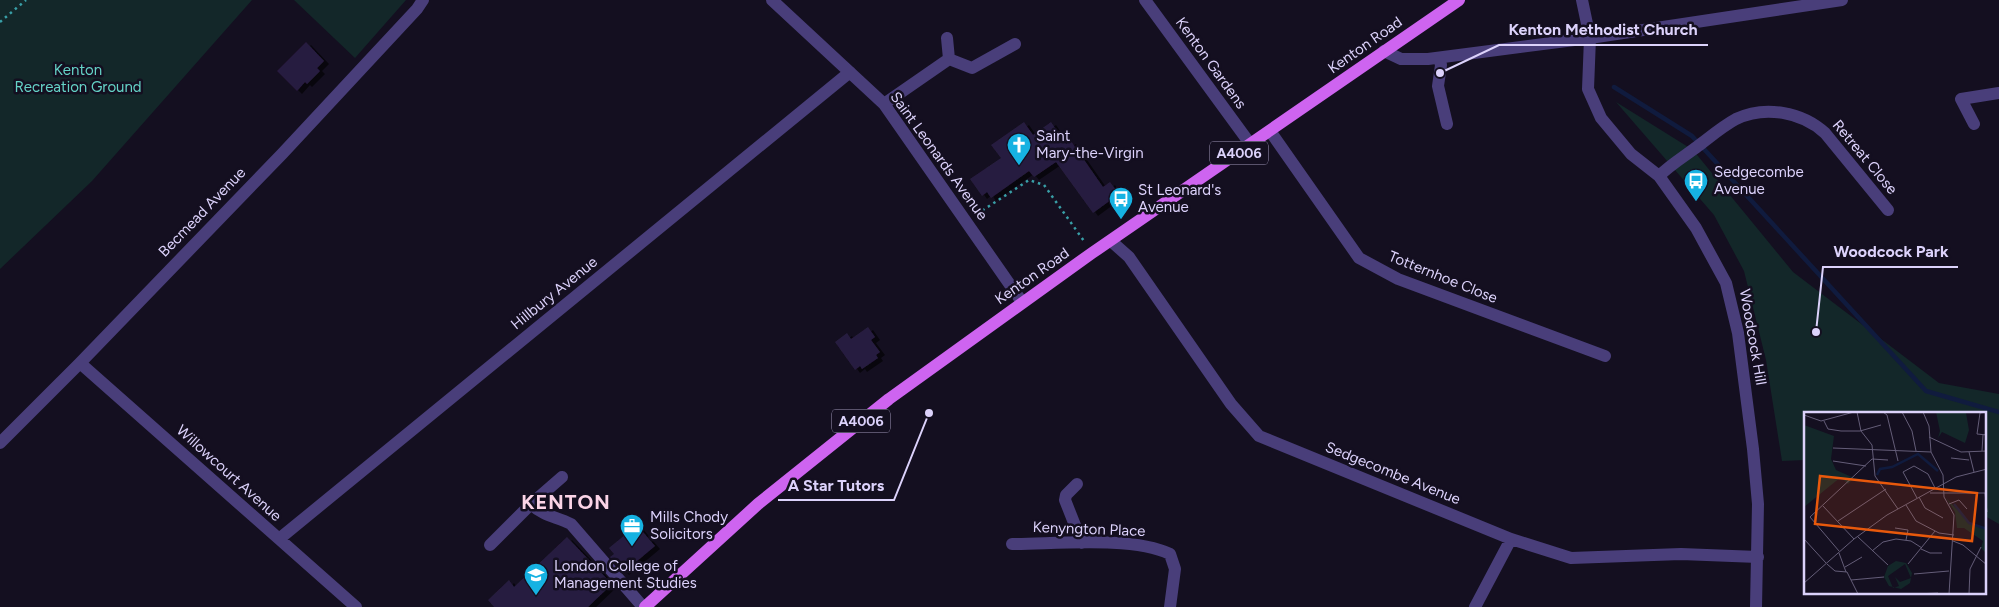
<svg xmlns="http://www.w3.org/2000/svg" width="1999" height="607" font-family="Figtree,sans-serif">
  <defs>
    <filter id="shadow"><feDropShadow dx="5" dy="3" stdDeviation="0" flood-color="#0009"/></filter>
  </defs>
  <rect width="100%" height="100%" fill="#140f20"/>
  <path fill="#132729" d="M0,0H252L92,181L0,269Z
    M294,0H406L355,58Z
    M1616,102L1693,150L1793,272L1939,383L1999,394V524L1985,516V413H1805V460L1782,461L1766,360L1744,271L1714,215Z"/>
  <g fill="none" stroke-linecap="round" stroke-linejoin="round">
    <path stroke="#101b3e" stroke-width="4.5" d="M1614,87L1692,136L1926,391L1999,412"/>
  </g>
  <path fill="#281d3f" filter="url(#shadow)" d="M306,42L324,61L317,68L320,71L307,84L305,82L297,91L277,71Z
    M1024,122L1033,135L1051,122L1066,144L1071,141L1103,187L1110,182L1119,194L1093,213L1056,162L1034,177L1029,171L991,198L987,192L982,196L970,179L1001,158L991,145Z
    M868,327L875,337L871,340L880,352L876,355L878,358L862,369L860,366L855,370L835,342L847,333L851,339Z
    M637,525L655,546L624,572L610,557L614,554L609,548Z
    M567,537L612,584L588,607H494L488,600L509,580L514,587Z"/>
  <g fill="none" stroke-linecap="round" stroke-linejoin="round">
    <path stroke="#399fa7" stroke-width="2.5" stroke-dasharray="2.5 4" stroke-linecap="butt" d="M0,22L26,0
      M977,214L1029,180L1044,185L1084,241"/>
    <path stroke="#493e7a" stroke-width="12" d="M772,0L884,104L1022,302
      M1145,0L1251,145
      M1582,0L1590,38L1588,89L1601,118L1631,154L1659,176L1696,228L1726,283L1738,333L1753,449L1758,504L1756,607
      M947,38L949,59L972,68L1015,44
      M1384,51L1401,59H1428L1590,38L1842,0
      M1439,58L1441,65L1438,86L1447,124
      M884,104L949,59
      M1974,124L1961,99L1999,93
      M1270,131L1359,258L1398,279L1605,356
      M1659,176C1671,164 1685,156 1698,146C1710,137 1723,126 1736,119C1765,105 1802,112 1825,133L1888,210
      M1111,241L1129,257L1231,404L1259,436L1511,539L1571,558L1681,554L1758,557
      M80,363L356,607
      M0,443L80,363L282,154L417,9L423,0
      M562,477L531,504C545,517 555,516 571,524L643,607
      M1077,484L1066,495L1065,500L1082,543
      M279,539L850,72
      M1012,544C1055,544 1133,536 1170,554L1175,569L1170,607
      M490,545L531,504
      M1475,607L1511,539"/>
    <path stroke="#ce64f0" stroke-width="12" d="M645,607L758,504L889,399L1092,253L1459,0"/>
  </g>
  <defs>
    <symbol id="church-pin" viewBox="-11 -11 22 30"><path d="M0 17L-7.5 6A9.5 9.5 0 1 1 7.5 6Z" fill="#16b2e2" stroke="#140f20"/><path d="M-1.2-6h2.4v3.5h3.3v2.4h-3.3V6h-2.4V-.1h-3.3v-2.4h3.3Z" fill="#fff"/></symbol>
    <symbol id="bus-pin" viewBox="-11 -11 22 30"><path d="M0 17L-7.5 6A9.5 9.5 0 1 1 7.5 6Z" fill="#16b2e2" stroke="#140f20"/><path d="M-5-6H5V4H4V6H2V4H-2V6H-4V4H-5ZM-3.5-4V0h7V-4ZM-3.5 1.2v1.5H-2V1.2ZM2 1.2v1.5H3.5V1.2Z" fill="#fff"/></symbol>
    <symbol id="office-pin" viewBox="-11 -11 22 30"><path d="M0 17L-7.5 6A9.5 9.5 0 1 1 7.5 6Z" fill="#16b2e2" stroke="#140f20"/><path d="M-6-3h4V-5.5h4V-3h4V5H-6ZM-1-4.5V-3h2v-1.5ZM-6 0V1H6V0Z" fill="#fff"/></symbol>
    <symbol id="university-pin" viewBox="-11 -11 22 30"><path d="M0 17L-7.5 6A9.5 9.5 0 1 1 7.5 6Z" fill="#16b2e2" stroke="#140f20"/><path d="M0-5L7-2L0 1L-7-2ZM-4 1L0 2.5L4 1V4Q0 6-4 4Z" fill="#fff"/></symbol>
  </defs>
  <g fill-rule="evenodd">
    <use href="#church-pin" x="1005" y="131" width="28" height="38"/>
    <use href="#bus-pin" x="1682" y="167" width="28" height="38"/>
    <use href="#bus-pin" x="1107" y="185" width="28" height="38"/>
    <use href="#office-pin" x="618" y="512" width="28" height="38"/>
    <use href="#university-pin" x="522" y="561" width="28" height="38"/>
  </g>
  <g text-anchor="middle" stroke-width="5" stroke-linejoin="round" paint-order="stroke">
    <g fill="#140f20" stroke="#a098b9" stroke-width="1">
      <rect x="1210" y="141.5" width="58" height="23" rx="4"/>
      <rect x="832" y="409.5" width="58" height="23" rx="4"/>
    </g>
    <g font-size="14" font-weight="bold" fill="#dcd2fb">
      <text x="1239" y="158">A4006</text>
      <text x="861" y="426">A4006</text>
    </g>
    <g font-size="15" fill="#dcd2fb" stroke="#140f20">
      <text transform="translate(1365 45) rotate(-35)" y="5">Kenton Road</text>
      <text transform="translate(1211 63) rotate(54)" y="5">Kenton Gardens</text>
      <text transform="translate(939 156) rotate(54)" y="5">Saint Leonards Avenue</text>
      <text transform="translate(1865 157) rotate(50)" y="5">Retreat Close</text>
      <text transform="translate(202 212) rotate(-46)" y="5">Becmead Avenue</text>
      <text transform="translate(1032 276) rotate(-35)" y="5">Kenton Road</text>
      <text transform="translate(1443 277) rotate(22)" y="5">Totternhoe Close</text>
      <text transform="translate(554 293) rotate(-39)" y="5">Hillbury Avenue</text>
      <text transform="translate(1753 337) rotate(80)" y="5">Woodcock Hill</text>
      <text transform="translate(229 473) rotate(42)" y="5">Willowcourt Avenue</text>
      <text transform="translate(1393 473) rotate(22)" y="5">Sedgecombe Avenue</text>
      <text transform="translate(1089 529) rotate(2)" y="5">Kenyngton Place</text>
    </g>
    <g font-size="15" fill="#65d3c7" stroke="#140f20">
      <text x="78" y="75">Kenton<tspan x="78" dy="17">Recreation Ground</tspan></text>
    </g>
    <g font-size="15" fill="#dcd2fb" stroke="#140f20" text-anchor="start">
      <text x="1036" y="141">Saint<tspan x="1036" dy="17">Mary-the-Virgin</tspan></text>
      <text x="1714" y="177">Sedgecombe<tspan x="1714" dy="17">Avenue</tspan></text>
      <text x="1138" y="195">St Leonard's<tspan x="1138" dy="17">Avenue</tspan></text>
      <text x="650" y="522">Mills Chody<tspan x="650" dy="17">Solicitors</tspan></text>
      <text x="554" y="571">London College of<tspan x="554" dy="17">Management Studies</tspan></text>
    </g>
    <g font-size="20" font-weight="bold" letter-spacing="1" fill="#fbd4e7" stroke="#140f20">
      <text x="566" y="509">KENTON</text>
    </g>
  </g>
  <g transform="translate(1804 412)">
    <rect width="182" height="182" fill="#140f20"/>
    <path d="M132,0H169L162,1L165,18L161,31L138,20L134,26L136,19ZM0,13L30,24L27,47L32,58L50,66L44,72L37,65L0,95ZM142,86L166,111L182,116V141L177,136L179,129L160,116H153L151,100ZM92,149L102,151L108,161L106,171L97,177L85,174L80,165L84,154ZM101,152L107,166L96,170L91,165L95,174L89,176L84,164Z" fill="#132729" fill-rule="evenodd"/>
    <path fill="none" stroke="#101b3e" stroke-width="2.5" d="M73,63L76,57L88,55L114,42L134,59M150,92L165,111L183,117"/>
    <path fill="none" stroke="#645d78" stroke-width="1" d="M53,0L57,19L68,33L71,64L94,97M79,0L83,3L94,49M98,0L108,19L112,39M119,0L125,14L127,40L139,63L140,85L150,103L145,182M183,0L176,1L173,22L183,23M0,3L17,9L50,0M20,9L24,17L37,19H56L77,13M125,25L157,40L183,39M29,36L127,40M178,39L179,23M165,40L170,60M147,46L165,48M29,49L62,54M126,81H183M181,81L183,100M115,85L121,96L139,106M113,86L99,60L110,54L124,62L131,76M145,92L155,88L163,97M102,93L112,109L135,121L150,123M19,94L50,127M34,109L82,77M91,116L104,118L102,128M54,125L84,153M0,127L22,151M149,129L159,133L183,153M117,137L126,141H138M35,139L6,105L68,47L84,48M68,139L79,130L92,127L107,129L118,136M35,141L42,160M23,152L31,159L43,160L54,182M104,152L131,119M41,155L58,145M110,162L145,159M47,168L80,165M0,171L50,127L83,103L152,65L183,57M111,182L134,181M165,182L166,157L177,135"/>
    <path fill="#e8590c" fill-opacity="0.15" stroke="#e8590c" stroke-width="2.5" d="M16,64L173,81L168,129L11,112Z"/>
    <rect width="182" height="182" fill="none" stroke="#dcd2fb" stroke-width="2.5"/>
  </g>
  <path fill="none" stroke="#dcd2fb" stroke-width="2" d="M1440 73L1499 45H1708M1816 332L1823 267H1958M929 413L894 500H778"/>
  <g fill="#dcd2fb" stroke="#140f20" stroke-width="2">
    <circle cx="1440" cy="73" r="5"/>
    <circle cx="1816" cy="332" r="5"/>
    <circle cx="929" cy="413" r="5"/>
  </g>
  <g font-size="16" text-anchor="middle" font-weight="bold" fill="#dcd2fb" stroke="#140f20" stroke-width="5" stroke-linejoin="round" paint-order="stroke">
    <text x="1603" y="35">Kenton Methodist Church</text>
    <text x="1891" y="257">Woodcock Park</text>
    <text x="836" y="491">A Star Tutors</text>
  </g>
</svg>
